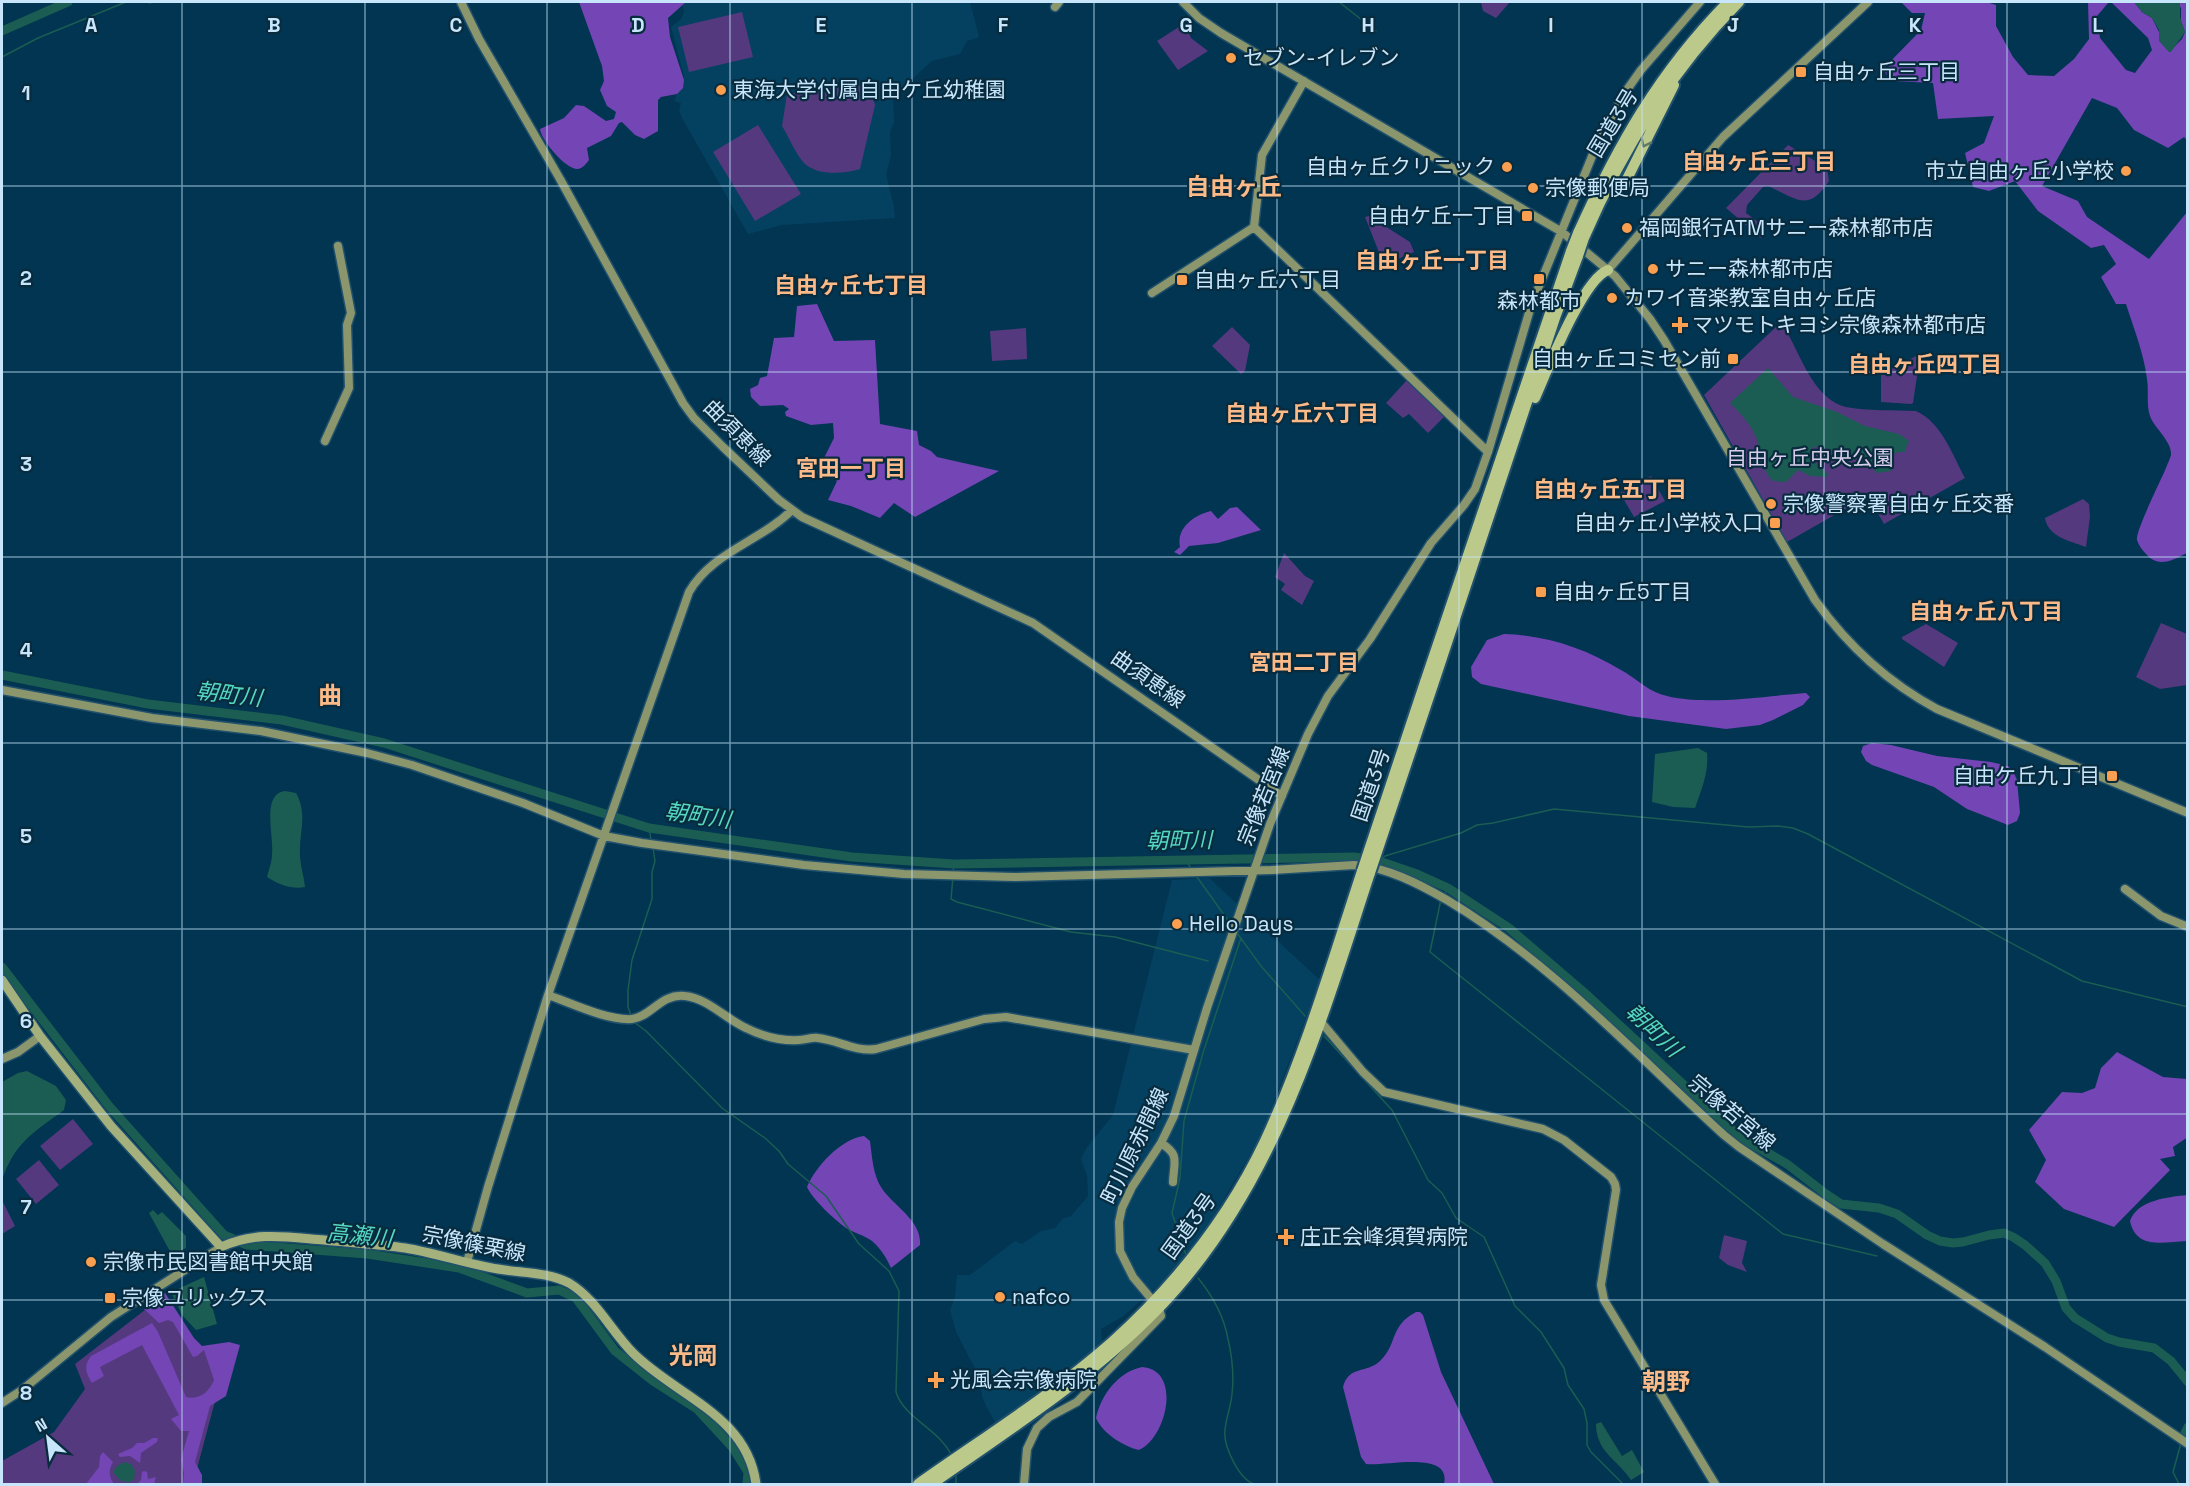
<svg xmlns="http://www.w3.org/2000/svg" width="2189" height="1486" font-family="'Space Grotesk','Noto Sans JP',sans-serif">
  <rect width="100%" height="100%" fill="#013551"/>
  <path fill="#044160" d="M682,2H970L979,37L967,41L960,54L932,61L893,97L894,122L890,133L891,155L886,175L894,207L895,218L782,225L748,234L682,118L679,110L681,103L674,101L684,77L671,27L681,19L684,12Z
    M1209,878L1320,980L1261,1136L1211,1221L1188,1253L1163,1282L1122,1317L1101,1329L1102,1341L1092,1351L996,1423L987,1408L982,1396L980,1378L956,1332L950,1310L955,1297L957,1275H970L1015,1241L1022,1244L1041,1231L1055,1228L1062,1219L1071,1216L1088,1196L1087,1176L1081,1159L1087,1147L1113,1115L1172,880Z"/>
  <path fill="#54397f" d="M1481,2H1510L1496,18L1483,11Z
    M742,12L753,57L689,72L678,27Z
    M1185,23L1191,38L1208,51L1178,70L1157,41Z
    M854,84C866,86 872,93 875,105L860,169C844,174 817,176 804,163C795,153 789,137 782,126L787,94Z
    M758,125L801,194L755,221L713,152Z
    M1788,145L1827,168L1829,181C1808,213 1797,199 1768,186L1763,187L1747,205L1746,213L1761,224L1765,232L1761,238L1726,208Z
    M1369,216L1410,242L1414,252L1384,265L1365,217Z
    M1777,326L1783,327L1787,332C1801,357 1815,400 1846,407C1866,411 1896,410 1916,411C1942,423 1952,454 1965,478L1884,524L1868,496L1787,542L1704,395Z
    M1232,327L1250,345L1245,371L1241,374L1212,346Z
    M1026,328L1027,359L992,361L990,331Z
    M1918,355L1920,356L1913,403L1911,404L1881,402V374Z
    M1407,380L1444,417L1428,433L1409,414L1403,418L1386,403Z
    M1651,476L1665,501L1634,517L1620,493Z
    M2083,499L2089,504L2090,517L2086,547C2070,541 2048,537 2045,518Z
    M1284,553L1305,576L1314,581L1302,605L1281,590L1285,584L1275,577Z
    M2161,623L2187,634V685L2160,689L2136,677Z
    M1926,624L1958,643L1944,667L1902,639V637Z
    M73,1119L93,1144L60,1170L40,1146Z
    M39,1160L59,1185L36,1204L16,1179Z
    M2,1200L15,1226L2,1234Z
    M1724,1235L1747,1241L1742,1263L1747,1272L1728,1265L1719,1258Z
    M163,1296L198,1348L228,1352L193,1484H2V1461L54,1432L85,1389L75,1364Z"/>
  <path fill="#7345b5" d="M579,2H686L668,18L670,37L684,80L683,88L677,94L661,97L658,100V131L644,139L635,135L622,122L619,123L611,136L587,148L589,160C586,164 583,168 578,169C566,170 541,140 540,129L564,118L576,105L584,106L606,121L614,119L616,112L607,106L600,90L604,81L602,66Z
    M1901,2H1986L1996,5V26L2013,57L2028,75L2054,76L2074,59L2089,39L2088,2H2109L2097,16L2100,38L2126,70L2135,73L2152,50L2148,38L2111,2H2134L2142,12L2152,18L2169,52L2182,39L2185,32L2181,21V8L2179,5L2180,2H2187V140L2184,137L2168,148L2134,130L2117,108L2092,98L2042,186L2078,201L2087,217L2149,259L2187,212V553C2175,559 2162,567 2150,558C2145,553 2139,547 2137,540C2135,532 2161,480 2166,468C2167,465 2170,459 2171,455C2172,441 2154,428 2150,416C2146,404 2149,391 2147,379C2144,354 2134,329 2126,304H2116L2101,277L2116,264L2104,245L2091,248L2038,211L2015,181L1989,191L1973,187L1965,153L1984,143L1994,116L1938,119L1933,83L1891,81L1883,69L1921,30L1925,13H1912Z
    M817,304L834,341L875,340L880,424L917,431L919,445L931,451L937,457L999,471L915,517L894,503L880,518L851,506L828,500L837,481L829,476L816,474L834,438L833,423L811,425L786,416L785,412L789,409L783,405L760,406L751,397L750,389L758,385L760,378L767,376L774,338L794,337L797,306Z
    M1237,507L1261,530L1218,543L1189,546L1180,555L1174,552L1180,547C1176,528 1194,515 1211,511L1218,519L1230,508Z
    M1504,634C1546,635 1585,648 1621,670C1634,677 1646,689 1660,694C1698,707 1765,696 1806,693L1810,697L1803,705L1773,720L1760,725L1726,729L1629,716L1481,684L1472,677L1471,667L1487,640Z
    M1872,743L1891,745L1937,756L1991,762L2008,766L2013,771L2017,780L2020,813L2017,821L2008,825L1967,809L1934,787L1872,765L1866,761L1861,752L1863,746Z
    M2117,1052L2163,1077L2187,1079L2188,1137L2173,1147L2175,1156L2160,1159L2170,1170L2114,1227L2064,1209L2035,1182L2046,1160L2029,1130L2062,1092L2082,1093L2095,1088L2101,1068Z
    M864,1136L870,1141C872,1156 873,1175 881,1187C893,1206 922,1220 920,1245L891,1268C886,1257 881,1249 872,1241C864,1235 854,1233 846,1228C835,1220 813,1200 807,1187C815,1167 842,1138 864,1136Z
    M2187,1195V1241C2164,1242 2136,1250 2130,1221C2137,1200 2169,1197 2187,1195Z
    M165,1293L194,1338L202,1346L229,1342L240,1345L226,1396L210,1406L195,1462L202,1475V1484H183L184,1473L181,1459L189,1431H181L171,1419L179,1415L142,1345L100,1367L104,1376L92,1383C86,1373 83,1366 91,1356L152,1323L158,1332L186,1397C200,1400 209,1392 214,1380L204,1350L197,1356L193,1357L173,1322L168,1320L159,1323L144,1309Z
    M1416,1312H1420L1423,1315L1441,1372L1494,1484H1444C1452,1449 1383,1467 1366,1464L1361,1457L1343,1387C1349,1365 1366,1374 1380,1361C1398,1344 1389,1326 1416,1312Z
    M1142,1367C1183,1370 1166,1439 1139,1450C1123,1446 1103,1434 1096,1418C1101,1395 1118,1372 1142,1367Z
    M153,1438H158L157,1442L141,1453L140,1463L130,1456L120,1457L118,1454L132,1448L137,1443H144Z
    M103,1452L113,1462C108,1470 109,1477 114,1484H86L99,1467L100,1456Z
    M144,1471L147,1472L148,1479L156,1477L154,1484H137L141,1480L142,1472Z"/>
  <path fill="#1b5d52" d="M2134,2H2180V17L2185,32L2171,52H2169L2159,41V30L2152,18L2142,12Z
    M1768,368L1793,397L1837,412L1865,426L1899,434L1909,441L1906,448V452H1898L1892,455L1891,471L1876,473L1870,462L1865,459L1854,457L1825,448L1813,447L1809,452L1808,457L1828,474V477L1810,476L1798,470L1786,482L1773,481C1761,470 1762,451 1756,437C1750,423 1740,413 1730,403Z
    M1698,748L1707,753C1709,772 1701,791 1695,808L1673,807L1652,802L1655,754Z
    M285,791L296,793C308,815 299,831 300,854C300,865 304,876 305,887C293,890 277,884 267,877C269,869 272,862 272,854C274,836 261,794 285,791Z
    M27,1071L56,1086L66,1100L64,1110C33,1133 15,1142 2,1180V1082L18,1073Z
    M153,1210L158,1215L162,1212L186,1236V1248L172,1255L149,1213Z
    M204,1277L217,1324L196,1330L182,1315L171,1292Z
    M1601,1422L1622,1456L1632,1450L1644,1472L1631,1480C1617,1459 1596,1452 1596,1424Z
    M124,1462L131,1464L135,1471L134,1479L130,1482L121,1481L113,1472L116,1467Z"/>
  <g fill="none" stroke-linecap="round" stroke-linejoin="round">
    <path stroke="#1b5d52" stroke-width="1.5" d="M148,2L149,3L155,2
      M1339,2L1376,31
      M2,57L38,38L126,2
      M649,828L651,840
      M1186,861L1191,868
      M1379,861L1385,856L1461,833L1477,825L1493,823L1554,809L1748,827L1778,826L1793,828L1808,834L2082,981L2188,1007
      M953,873L954,864
      M953,877L951,899L957,902L1071,932L1115,937L1208,961
      M1197,877L1232,926
      M1444,895L1448,888
      M1441,899L1430,952L1783,1234L1877,1256
      M1237,933L1261,966L1305,1016
      M631,1015L628,1007V990L632,960L652,899V872L655,861L653,848
      M634,1022L646,1031L722,1108L765,1138L779,1151L788,1164L826,1196L859,1244L889,1271L899,1291L896,1392C904,1418 937,1428 951,1454
      M1324,1036L1392,1110L1428,1180L1442,1193L1456,1218L1484,1237L1515,1306L1541,1332L1564,1368L1568,1385L1584,1409L1587,1423V1445L1591,1452L1623,1484
      M1186,1255L1172,1213L1180,1178L1184,1121L1203,1053L1241,938
      M1198,1278C1212,1295 1224,1317 1228,1339C1232,1356 1234,1377 1232,1394C1231,1406 1226,1418 1225,1430C1223,1446 1239,1479 1254,1484
      M956,1473V1484
      M2179,1484L2173,1472L2181,1443"/>
    <path stroke="#1b5d52" stroke-width="9" d="M2,31L68,2
      M2,675L148,704L282,720L384,743L649,828L852,857L954,864L1354,857L1379,861L1417,874L1448,888L1509,928L1587,995L1741,1138L1787,1164L1826,1194L1841,1204L1879,1208L1897,1214L1927,1235L1940,1241L1953,1243L1963,1242L1989,1235L2004,1233L2013,1237L2025,1245L2045,1263L2056,1281L2066,1308L2075,1318L2107,1338L2119,1342L2154,1348L2171,1361L2188,1382
      M2,967L109,1106L224,1235L247,1245L367,1254L459,1268L527,1293L559,1290L576,1298L615,1351L653,1381L697,1409L733,1448L748,1472L747,1484
      M2188,1427L2185,1433L2188,1435"/>
    <defs>
      <path id="secondary" d="M461,2L479,39L560,179L683,403L694,418L723,447L779,500L802,517L1033,623L1282,796
        M1183,2L1199,18L1221,33L1562,232L1615,276L1650,319L1664,340L1815,600C1848,646 1887,682 1937,709L2188,813
        M1055,7L1059,2
        M1254,227L1488,452
        M1608,270L1723,137L1868,2
        M1152,293L1254,227L1262,155L1304,81
        M325,441L349,388L347,325L351,313L338,246
        M2,690L152,718L261,731L367,753L412,765L523,803L604,836L642,843L804,865L904,874L1014,877L1272,870L1354,865C1387,867 1419,884 1447,900C1551,962 1635,1054 1724,1135L1739,1147L1883,1244L2045,1347L2188,1444
        M2125,889L2161,916L2188,927
        M548,995C571,1003 608,1021 632,1019C651,1017 661,993 685,996C707,998 726,1019 746,1028C762,1036 781,1041 799,1040C805,1040 812,1037 818,1038C838,1040 855,1052 876,1049L984,1019L1006,1017L1194,1050
        M1321,1022L1363,1072L1384,1092L1543,1129L1564,1140L1611,1177L1615,1184L1616,1190L1601,1285L1604,1300L1715,1484
        M2,1059L18,1052L40,1036
        M1161,1143C1180,1155 1174,1161 1173,1182
        M467,1262L488,1187L548,995L689,592C712,552 761,541 792,510
        M2,1403L22,1390L111,1317L221,1247
        M1024,1484L1027,1449L1037,1428L1049,1417L1077,1402L1161,1316L1159,1308L1133,1277L1120,1251L1119,1222L1122,1208L1132,1187L1161,1143L1174,1116L1207,1008L1270,824L1308,734L1328,696L1370,639L1431,543L1464,505L1475,489L1488,452L1531,306L1597,144L1624,94L1641,70L1700,2"/>
      <path id="primary" d="M2,980L40,1036L111,1126L221,1247C256,1231 287,1237 324,1240C351,1243 378,1244 405,1248C436,1253 467,1264 498,1269C521,1273 548,1272 569,1283C596,1299 611,1331 633,1353C676,1396 747,1415 756,1484"/>
      <path id="highway" d="M1624,185L1674,85
        M1578,233C1618,145 1659,72 1728,2
        M1584,238C1622,150 1671,71 1739,2
        M1535,398C1547,371 1583,279 1608,270
        M1425,682L1571,251
        M1433,685L1556,315L1578,256
        M918,1484C983,1438 1052,1395 1112,1342C1175,1285 1229,1217 1265,1141C1305,1054 1332,962 1362,871
        M932,1484C1009,1430 1091,1378 1157,1310C1274,1190 1319,1028 1370,873"/>
    </defs>
    <use href="#secondary" stroke="#21516c" stroke-width="11"/>
    <use href="#primary" stroke="#21516c" stroke-width="12"/>
    <use href="#highway" stroke="#21516c" stroke-width="14"/>
    <use href="#secondary" stroke="#8c966d" stroke-width="8"/>
    <use href="#primary" stroke="#a5b17c" stroke-width="9"/>
    <use href="#highway" stroke="#bbca8a" stroke-width="10"/>
    <defs>
      <path id="highway-bridge" d="M1571,251L1578,233
        M1578,256L1584,238
        M1362,871L1425,682
        M1370,873L1433,685"/>
    </defs>
    <use href="#highway-bridge" stroke="#21516c" stroke-width="14" stroke-linecap="butt"/>
    <use href="#highway-bridge" stroke="#bbca8a" stroke-width="10"/>
  </g>
  <defs><path id="oneway-chevron" d="M-2-3.5L2.5 0L-2 3.5" fill="none" stroke-width="1.6" stroke-linecap="round" stroke-linejoin="round" transform="scale(1.5)"/></defs>
  <use stroke="#627a64" href="#oneway-chevron" transform="translate(1645 143) rotate(117)"/>
  <path fill="none" stroke="#c7e6fc" stroke-width="1.5" stroke-opacity="0.55" d="M182,2V1484M365,2V1484M547,2V1484M730,2V1484M912,2V1484M1094,2V1484M1277,2V1484M1459,2V1484M1642,2V1484M1824,2V1484M2007,2V1484M2,186H2188M2,372H2188M2,557H2188M2,743H2188M2,929H2188M2,1114H2188M2,1300H2188"/>
  <g fill="#fa9f4f" stroke="#092b3e" stroke-width="2">
    <circle cx="1231" cy="58" r="6"/>
    <rect x="1795" y="66" width="12" height="12" rx="3"/>
    <circle cx="721" cy="90" r="6"/>
    <circle cx="1507" cy="167" r="6"/>
    <circle cx="2126" cy="171" r="6"/>
    <circle cx="1533" cy="188" r="6"/>
    <rect x="1521" y="210" width="12" height="12" rx="3"/>
    <circle cx="1627" cy="228" r="6"/>
    <circle cx="1653" cy="269" r="6"/>
    <rect x="1533" y="273" width="12" height="12" rx="3"/>
    <rect x="1176" y="274" width="12" height="12" rx="3"/>
    <circle cx="1612" cy="298" r="6"/>
    <path d="M1677 316h6v6h6v6h-6v6h-6v-6h-6v-6h6z"/>
    <rect x="1727" y="353" width="12" height="12" rx="3"/>
    <circle cx="1771" cy="504" r="6"/>
    <rect x="1769" y="517" width="12" height="12" rx="3"/>
    <rect x="1535" y="586" width="12" height="12" rx="3"/>
    <rect x="2106" y="770" width="12" height="12" rx="3"/>
    <circle cx="1177" cy="924" r="6"/>
    <path d="M1283 1228h6v6h6v6h-6v6h-6v-6h-6v-6h6z"/>
    <circle cx="91" cy="1262" r="6"/>
    <circle cx="1000" cy="1297" r="6"/>
    <rect x="104" y="1292" width="12" height="12" rx="3"/>
    <path d="M933 1371h6v6h6v6h-6v6h-6v-6h-6v-6h6z"/>
  </g>
  <g text-anchor="middle" stroke-width="4.5" stroke-linejoin="round" paint-order="stroke">
    <g font-size="21" fill="#c7e6fc" stroke="#092b3e" text-anchor="start">
      <text x="1243" y="65">セブン-イレブン</text>
      <text x="1813" y="79">自由ヶ丘三丁目</text>
      <text x="733" y="97">東海大学付属自由ケ丘幼稚園</text>
      <text x="1495" y="174" text-anchor="end">自由ヶ丘クリニック</text>
      <text x="2114" y="178" text-anchor="end">市立自由ヶ丘小学校</text>
      <text x="1545" y="195">宗像郵便局</text>
      <text x="1515" y="223" text-anchor="end">自由ケ丘一丁目</text>
      <text x="1639" y="235">福岡銀行ATMサニー森林都市店</text>
      <text x="1665" y="276">サニー森林都市店</text>
      <text x="1194" y="287">自由ヶ丘六丁目</text>
      <text x="1624" y="305">カワイ音楽教室自由ヶ丘店</text>
      <text x="1539" y="308" text-anchor="middle">森林都市</text>
      <text x="1692" y="332">マツモトキヨシ宗像森林都市店</text>
      <text x="1721" y="366" text-anchor="end">自由ヶ丘コミセン前</text>
      <text x="1783" y="511">宗像警察署自由ヶ丘交番</text>
      <text x="1763" y="530" text-anchor="end">自由ヶ丘小学校入口</text>
      <text x="1553" y="599">自由ヶ丘5丁目</text>
      <text x="2100" y="783" text-anchor="end">自由ケ丘九丁目</text>
      <text x="1189" y="931">Hello Days</text>
      <text x="1300" y="1244">庄正会峰須賀病院</text>
      <text x="103" y="1269">宗像市民図書館中央館</text>
      <text x="1012" y="1304">nafco</text>
      <text x="122" y="1305">宗像ユリックス</text>
      <text x="950" y="1387">光風会宗像病院</text>
    </g>
    <g font-size="21" fill="#c7e6fc" stroke="#092b3e">
      <text transform="translate(1613 123) rotate(-59)" y="7">国道3号</text>
      <text transform="translate(737 433) rotate(45)" y="7">曲須恵線</text>
      <text transform="translate(1148 679) rotate(35)" y="7">曲須恵線</text>
      <text transform="translate(1371 785) rotate(-71)" y="7">国道3号</text>
      <text transform="translate(1264 796) rotate(-68)" y="7">宗像若宮線</text>
      <text transform="translate(1732 1113) rotate(40)" y="7">宗像若宮線</text>
      <text transform="translate(1135 1146) rotate(-64)" y="7">町川原赤間線</text>
      <text transform="translate(1189 1226) rotate(-54)" y="7">国道3号</text>
      <text transform="translate(474 1244) rotate(11)" y="7">宗像篠栗線</text>
    </g>
    <g font-size="21" fill="#d5cde9" stroke="#092b3e">
      <text x="1810" y="465">自由ヶ丘中央公園</text>
    </g>
    <g font-size="22" font-weight="bold" fill="#fbba87" stroke="#092b3e">
      <text x="1759" y="169">自由ヶ丘三丁目</text>
      <text x="1432" y="268">自由ヶ丘一丁目</text>
      <text x="851" y="293">自由ヶ丘七丁目</text>
      <text x="1925" y="372">自由ヶ丘四丁目</text>
      <text x="1302" y="421">自由ヶ丘六丁目</text>
      <text x="851" y="476">宮田一丁目</text>
      <text x="1610" y="497">自由ヶ丘五丁目</text>
      <text x="1986" y="619">自由ヶ丘八丁目</text>
      <text x="1304" y="670">宮田二丁目</text>
    </g>
    <g font-size="22" font-style="italic" fill="#54d8c0" stroke="#092b3e">
      <text transform="translate(229 694) rotate(7)" y="8">朝町川</text>
      <text transform="translate(698 815) rotate(8)" y="8">朝町川</text>
      <text transform="translate(1179 840) rotate(-1)" y="8">朝町川</text>
      <text transform="translate(1654 1030) rotate(43)" y="8">朝町川</text>
      <text transform="translate(360 1235) rotate(6)" y="8">高瀬川</text>
    </g>
    <g font-size="24" font-weight="bold" fill="#fbba87" stroke="#092b3e">
      <text x="1234" y="195">自由ヶ丘</text>
      <text x="330" y="704">曲</text>
      <text x="693" y="1364">光岡</text>
      <text x="1666" y="1390">朝野</text>
    </g>
  </g>
  <g font-size="20" text-anchor="middle" font-weight="bold" fill="#c7e6fc" stroke="#092b3e" stroke-width="4.5" stroke-linejoin="round" paint-order="stroke">
    <text x="91" y="32">A</text>
    <text x="274" y="32">B</text>
    <text x="456" y="32">C</text>
    <text x="638" y="32">D</text>
    <text x="821" y="32">E</text>
    <text x="1003" y="32">F</text>
    <text x="1186" y="32">G</text>
    <text x="1368" y="32">H</text>
    <text x="1551" y="32">I</text>
    <text x="1733" y="32">J</text>
    <text x="1915" y="32">K</text>
    <text x="2098" y="32">L</text>
    <text x="26" y="100">1</text>
    <text x="26" y="285">2</text>
    <text x="26" y="471">3</text>
    <text x="26" y="657">4</text>
    <text x="26" y="843">5</text>
    <text x="26" y="1028">6</text>
    <text x="26" y="1214">7</text>
    <text x="26" y="1400">8</text>
  </g>
  <rect width="2189" height="1486" fill="none" stroke="#c7e6fc" stroke-width="6"/>
  <g transform="translate(48 1438) rotate(332)" stroke="#092b3e" stroke-width="4.5" paint-order="stroke">
  <path d="M0-4.5L10 22L0 15L-10 22Z" fill="#c7e6fc"/>
  <text y="-9" font-size="16" font-weight="bold" text-anchor="middle" fill="#c7e6fc">N</text>
  </g>
</svg>
